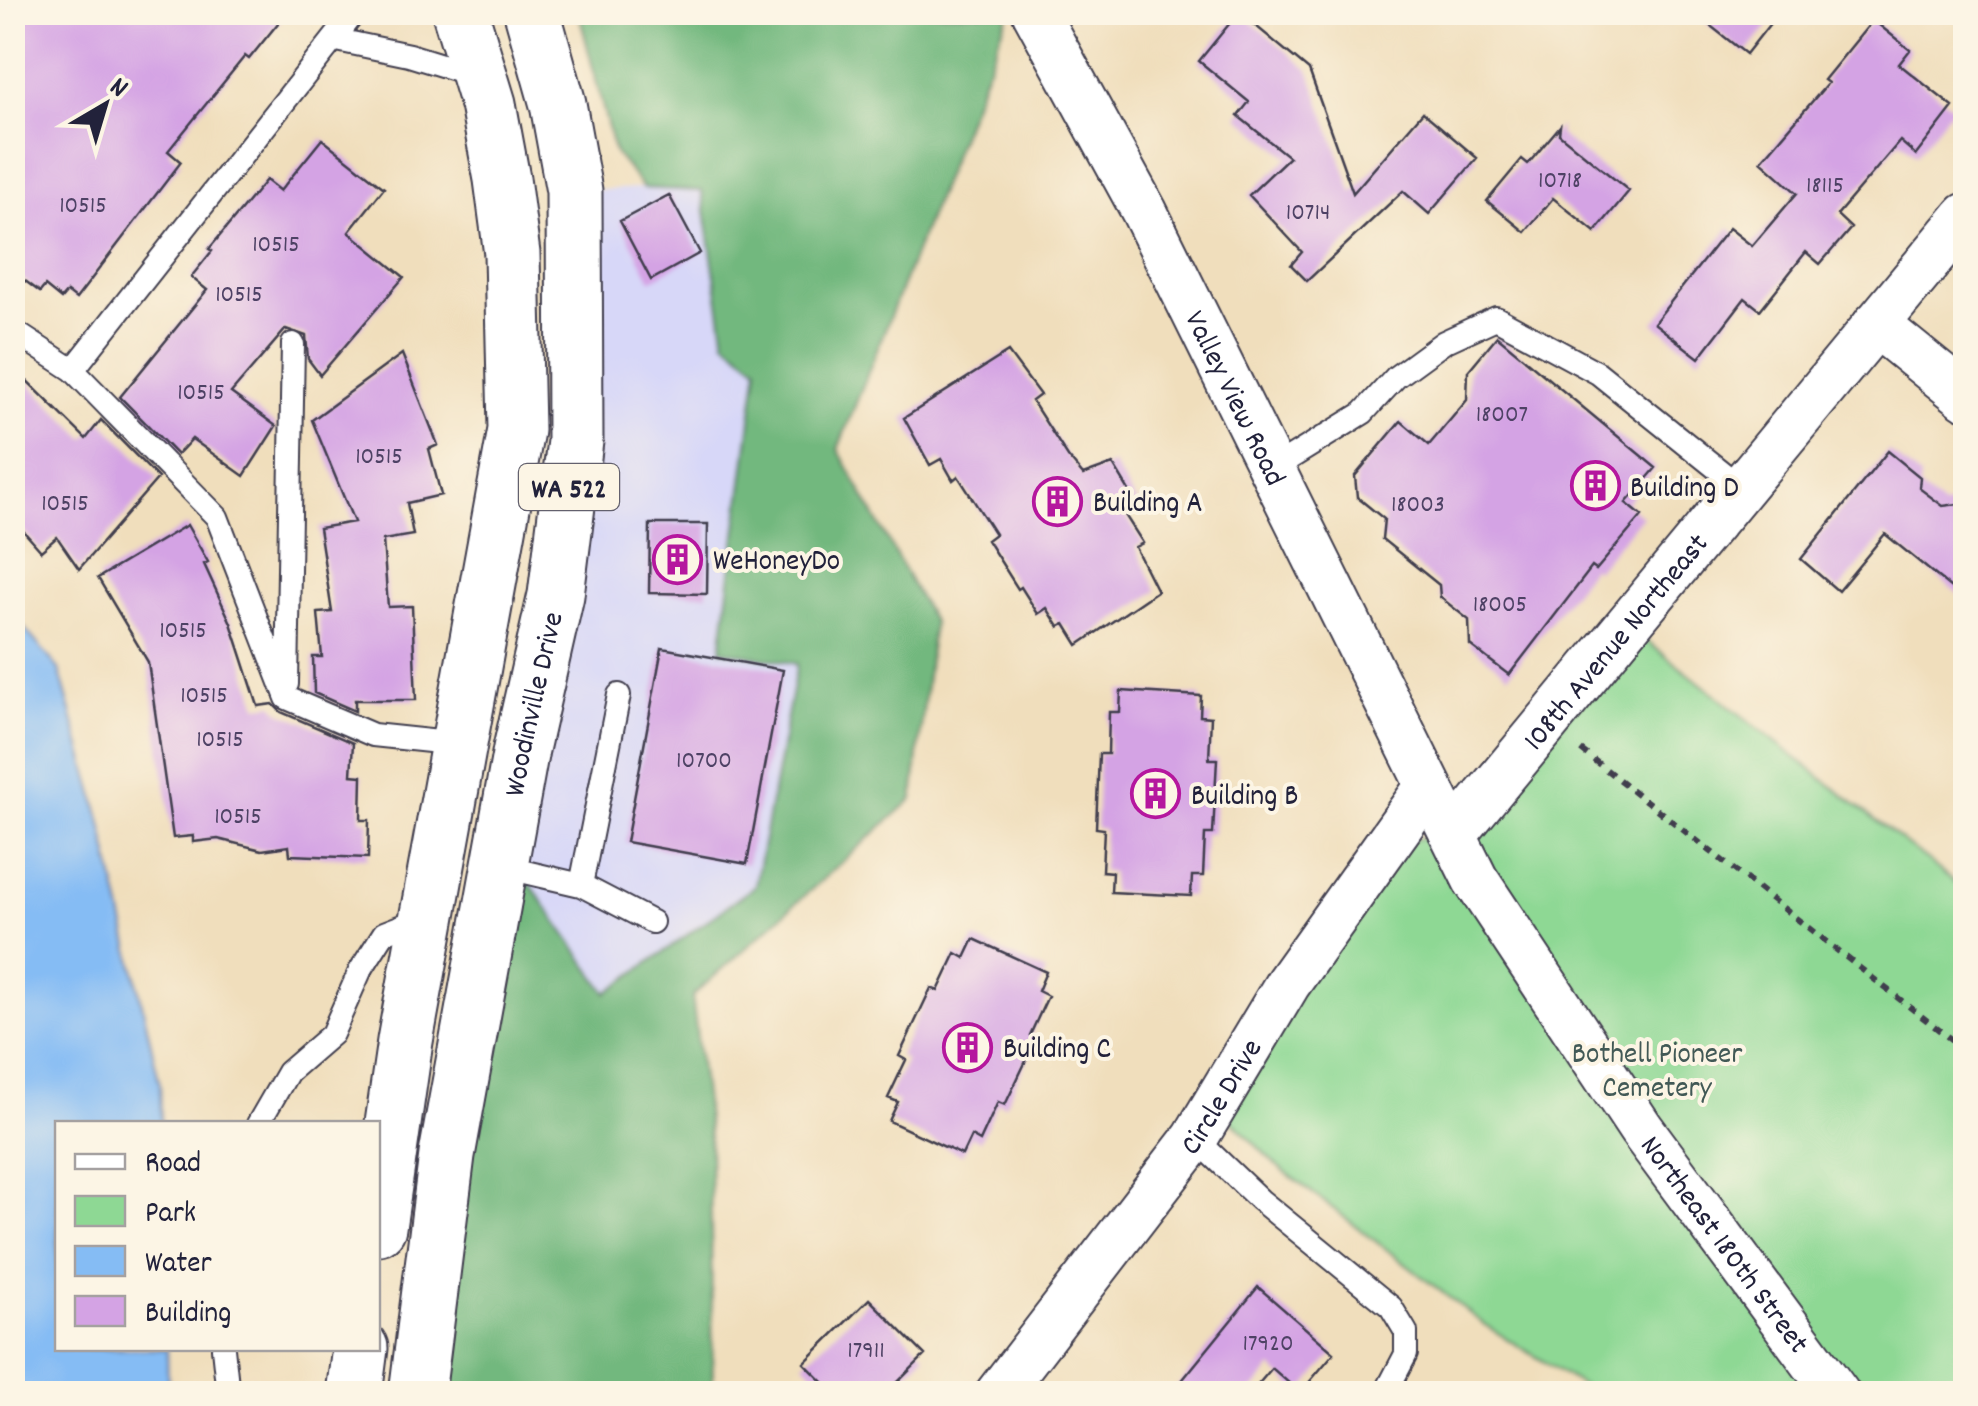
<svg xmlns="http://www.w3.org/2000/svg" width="1978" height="1406" font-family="Dekko,sans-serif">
  <rect width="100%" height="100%" fill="#fcf5e5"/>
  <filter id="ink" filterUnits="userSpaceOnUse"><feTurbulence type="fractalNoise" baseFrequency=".01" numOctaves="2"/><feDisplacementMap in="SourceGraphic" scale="20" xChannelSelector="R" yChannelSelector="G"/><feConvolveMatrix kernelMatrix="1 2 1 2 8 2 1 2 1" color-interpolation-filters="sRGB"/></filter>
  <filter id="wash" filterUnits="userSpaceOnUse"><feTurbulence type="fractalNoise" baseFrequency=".0048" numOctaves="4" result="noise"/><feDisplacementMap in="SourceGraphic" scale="40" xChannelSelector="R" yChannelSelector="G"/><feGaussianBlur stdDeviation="2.25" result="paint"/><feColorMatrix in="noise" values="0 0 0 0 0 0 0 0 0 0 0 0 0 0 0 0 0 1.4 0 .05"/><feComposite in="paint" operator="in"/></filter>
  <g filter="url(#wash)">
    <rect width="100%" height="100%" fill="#f0debc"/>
    <path fill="#d7d7f8" d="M643,188L702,191L725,340L758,366L722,650L797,663L755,886L606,993L503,845L521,749L574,191Z"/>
    <path fill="#8ed894" stroke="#587d68" stroke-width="2.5" d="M1640,636L1965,890V1393H1594L1485,1325L1275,1164L1215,1104L1388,842L1454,835Z"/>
    <path fill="#72b87e" stroke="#4a6d5c" stroke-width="2.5" d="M579,13H1009L838,449L933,623L913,799L692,996L710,1145L713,1393L417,1394L503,845L607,993L755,886L797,664L721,650L758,367L725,341L702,191L643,188L614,152Z"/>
    <path fill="#85bcf4" stroke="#546f98" stroke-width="2.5" d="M12,614L59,669L101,819L160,1085L161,1123L58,1124V1348L167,1349L168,1393H13Z"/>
    <g id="blocks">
      <path fill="#d4a3e4" d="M12,12H287L249,59L245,56L168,151L181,162L76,299L67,292L61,299L45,286L40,292L12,271Z
        M1239,12L1309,70L1353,193L1423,112L1477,158L1429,214L1403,191L1307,281L1291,265L1302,252L1249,195L1289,157L1238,116L1249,102L1199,61Z
        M1693,12H1779L1746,54Z
        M1873,20L1910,50L1899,64L1953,107L1916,155L1900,141L1837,215L1851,228L1820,264L1806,252L1760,310L1745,298L1699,358L1654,323L1729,228L1752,246L1797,193L1761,161L1828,83L1824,80Z
        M1560,126L1559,134L1629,191L1595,232L1553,198L1525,232L1487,201L1522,159L1528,164Z
        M322,139L384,188L349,232L404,277L320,375L308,359L306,336L286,329L231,393L276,426L244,476L192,439L177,455L120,397L207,290L191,277L212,251L209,249L266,180L280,191Z
        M669,195L700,253L651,280L620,221Z
        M1497,336L1656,468L1626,503L1642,516L1596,570L1592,567L1509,675L1470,645L1469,620L1440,597L1439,585L1382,539L1384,519L1357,497L1355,476L1401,421L1429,445L1467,400L1468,371Z
        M1008,352L1040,395L1032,401L1068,457L1083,475L1113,464L1139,507L1125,515L1143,543L1135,547L1157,591L1078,645L1065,624L1059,627L1047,608L1038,614L1021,587L1018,589L987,540L995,534L958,476L953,480L941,459L930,465L904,418Z
        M402,354L438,445L429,449L441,495L407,503L413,535L383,540L388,607L412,606L416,700H355V711L314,693L313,657H322L318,613L332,612L319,528L354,522L312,420Z
        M12,366L86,439L101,420L158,478L79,569L57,537L41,551L12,518Z
        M1888,451L1920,477L1919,488L1943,506L1966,503V600L1885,534L1838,591L1801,559Z
        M650,524H708L707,594L649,593Z
        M187,525L208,562L204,564L231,623L258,706L273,704L281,712L353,743L351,775L362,776L361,820H369L368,858L290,855L289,846L262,850L218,839L193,842V836L173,838L148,662L98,578Z
        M662,648L783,670L747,864L626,842Z
        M1121,691L1201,696L1200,716L1211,717L1209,759H1217L1213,834H1205L1203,876H1192L1191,896L1111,892L1112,872L1102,871L1104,829L1096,828L1099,754H1108L1109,712H1120Z
        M974,939L1046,972L1038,991L1048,996L1030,1035L1037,1038L1005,1105L998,1102L980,1141L971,1136L962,1155L889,1121L898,1102L888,1098L906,1060L899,1056L931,988L938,991L956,953L965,958Z
        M1258,1287L1334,1353L1300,1393L1272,1368L1250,1394H1171Z
        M869,1299L925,1355L886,1394H835L804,1363Z"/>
    </g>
  </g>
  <g filter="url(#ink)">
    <use href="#blocks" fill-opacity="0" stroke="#413e4e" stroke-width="2.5"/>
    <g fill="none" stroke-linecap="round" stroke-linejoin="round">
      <defs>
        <path id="lane" d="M337,40L409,55L474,75
          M12,330L73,370L217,517L287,698L373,735L458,744
          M73,370L355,12
          M1274,468L1363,413L1396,377L1444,342L1496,318L1598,373L1740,487
          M287,684L293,344
          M499,866L581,885L619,695
          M581,885L652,922
          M258,1124L288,1072L332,1034L360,971L384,933L425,917
          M1195,1138L1260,1200L1391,1307L1406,1332V1354L1385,1394
          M223,1348L228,1394"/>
        <g id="street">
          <path id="s1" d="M1035,12L1144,211L1475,879L1641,1129L1837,1394"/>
          <path d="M1876,324L1966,397"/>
          <path id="s2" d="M1454,835L1966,216"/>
          <path id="s3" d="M998,1394L1195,1138L1288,983L1427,788"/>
        </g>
        <g id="primary">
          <path d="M378,1227L405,1041L516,430L512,254L502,179L488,104L460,12"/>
          <path d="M354,1394L360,1348"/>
          <path id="s4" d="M417,1394L447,1155L521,749L556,595L575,441L574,191L558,104L532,12"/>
        </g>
      </defs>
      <use href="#lane" stroke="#413e4e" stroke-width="26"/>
      <use href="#street" stroke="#413e4e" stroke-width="49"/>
      <use href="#primary" stroke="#413e4e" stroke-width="59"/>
      <path stroke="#413e4e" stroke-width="6" stroke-dasharray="8 8" stroke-linecap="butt" d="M1581,750L1966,1051"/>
      <use href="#lane" stroke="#fff" stroke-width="22"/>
      <use href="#street" stroke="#fff" stroke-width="45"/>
      <use href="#primary" stroke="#fff" stroke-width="55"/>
    </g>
  </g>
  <defs>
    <symbol id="building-ring" viewBox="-11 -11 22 22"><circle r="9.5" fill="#fcf5e5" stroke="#b5179e" stroke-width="1.5"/><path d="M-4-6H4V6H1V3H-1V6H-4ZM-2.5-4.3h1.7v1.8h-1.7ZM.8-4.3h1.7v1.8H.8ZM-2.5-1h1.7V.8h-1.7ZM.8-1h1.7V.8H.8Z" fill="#b5179e"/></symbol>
  </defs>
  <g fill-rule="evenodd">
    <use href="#building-ring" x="1568" y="458" width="55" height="55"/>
    <use href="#building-ring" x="1030" y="474" width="55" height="55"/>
    <use href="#building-ring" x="650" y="532" width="55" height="55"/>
    <use href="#building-ring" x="1128" y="766" width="55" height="55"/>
    <use href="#building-ring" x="940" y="1020" width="55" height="55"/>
  </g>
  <g text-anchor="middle" stroke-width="8" stroke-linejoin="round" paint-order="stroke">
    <g font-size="25" fill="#4e4265">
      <text x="1560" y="187">10718</text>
      <text x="1825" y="192">18115</text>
      <text x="83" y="212">10515</text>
      <text x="1308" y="219">10714</text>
      <text x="276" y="251">10515</text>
      <text x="239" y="301">10515</text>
      <text x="201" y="399">10515</text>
      <text x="1502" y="421">18007</text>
      <text x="379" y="463">10515</text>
      <text x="65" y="510">10515</text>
      <text x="1418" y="511">18003</text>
      <text x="1500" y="611">18005</text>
      <text x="183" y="637">10515</text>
      <text x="204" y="702">10515</text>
      <text x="220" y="746">10515</text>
      <text x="704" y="767">10700</text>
      <text x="238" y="823">10515</text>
      <text x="1268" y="1350">17920</text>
      <text x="866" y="1357">17911</text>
    </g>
    <rect fill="#fcf5e5" stroke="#63616e" stroke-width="2.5" x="519" y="464" width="100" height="46" rx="8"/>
    <g font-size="28" font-weight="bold" fill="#22223b">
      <text x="569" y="497">WA 522</text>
    </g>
    <g font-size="30" fill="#22223b" stroke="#fcf5e5">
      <text dy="10" stroke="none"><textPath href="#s1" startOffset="435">Valley View Road</textPath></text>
      <text dy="10" stroke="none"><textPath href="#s2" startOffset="252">108th Avenue Northeast</textPath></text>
      <text dy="10" stroke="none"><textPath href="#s4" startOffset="700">Woodinville Drive</textPath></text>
      <text dy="10" stroke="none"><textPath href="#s3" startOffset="372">Circle Drive</textPath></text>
      <text dy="10" stroke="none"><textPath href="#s1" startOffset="1415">Northeast 180th Street</textPath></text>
    </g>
    <g font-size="30" fill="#22223b" stroke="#fcf5e5" text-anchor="start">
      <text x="1630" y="496">Building D</text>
      <text x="1093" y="511">Building A</text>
      <text x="713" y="569">WeHoneyDo</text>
      <text x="1191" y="804">Building B</text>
      <text x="1003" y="1057">Building C</text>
    </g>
    <g font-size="30" fill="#425956" stroke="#fcf5e5">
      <text x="1657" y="1062">Bothell Pioneer<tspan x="1657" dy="34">Cemetery</tspan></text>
    </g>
  </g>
  <rect width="1978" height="1406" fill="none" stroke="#fcf5e5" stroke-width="50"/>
  <rect x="55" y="1121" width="325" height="230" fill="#fcf5e5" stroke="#a5a1a1" stroke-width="2.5"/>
  <rect x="75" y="1154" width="50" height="15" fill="#ffffff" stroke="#a5a1a1" stroke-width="2.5"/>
  <text x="145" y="1171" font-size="30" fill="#22223b">Road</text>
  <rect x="75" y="1196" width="50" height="30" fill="#8ed894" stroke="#a5a1a1" stroke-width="2.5"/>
  <text x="145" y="1221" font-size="30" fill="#22223b">Park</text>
  <rect x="75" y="1246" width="50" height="30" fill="#85bcf4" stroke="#a5a1a1" stroke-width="2.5"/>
  <text x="145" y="1271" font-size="30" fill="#22223b">Water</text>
  <rect x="75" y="1296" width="50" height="30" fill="#d4a3e4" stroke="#a5a1a1" stroke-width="2.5"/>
  <text x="145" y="1321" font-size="30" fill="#22223b">Building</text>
  <g transform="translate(105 105) rotate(38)" stroke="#fcf5e5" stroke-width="8" paint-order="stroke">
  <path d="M0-8L18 38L0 25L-18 38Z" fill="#22223b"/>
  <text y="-15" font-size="28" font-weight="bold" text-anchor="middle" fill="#22223b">N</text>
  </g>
</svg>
